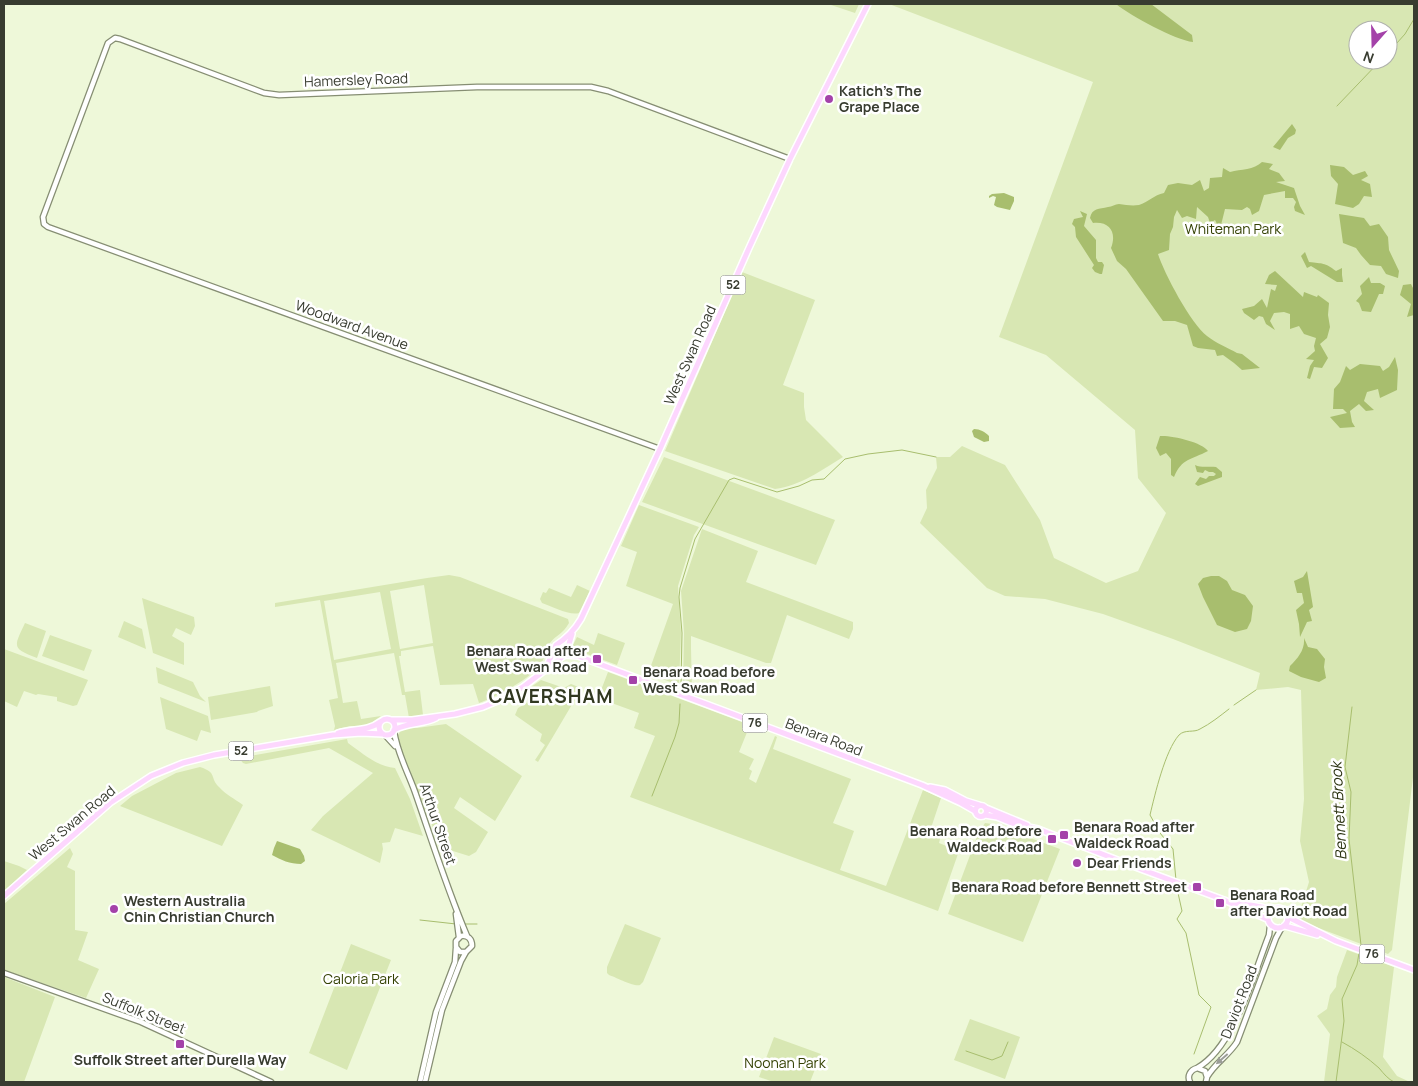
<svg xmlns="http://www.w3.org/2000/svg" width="1418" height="1086" font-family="Manrope,sans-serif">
  <rect width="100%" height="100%" fill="#eef8d9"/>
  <path fill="#d8e7b3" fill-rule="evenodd" d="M828,4H859L855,13Z
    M889,4H1414V769L1392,950L1388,954L1297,920L1309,882L1300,841L1304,799L1301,690L1288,687L1256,690L1260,673L1173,639L1103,614L1045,599L1005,596L987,588L920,523L927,508L926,490L937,468L936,457H950L962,446L1005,465L1040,520L1054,558L1106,583L1138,571L1166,513L1138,478L1135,430L1046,355L999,337L1093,82ZM1358,30H1388V60H1358Z
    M742,272L815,300L783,385L804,393V407L806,420L843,457C822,470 800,486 775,489L665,451Z
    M664,457L835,520L816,565L642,502Z
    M639,505L699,527L694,535L678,586L681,633L679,685L648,674L673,604L626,586L637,552L621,546Z
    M702,529L758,551L746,582L853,622V629L849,639L787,615L771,663H766L691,636V648L692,693L683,688L684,633L681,591Z
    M449,575L460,577L568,619L569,623C562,635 557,634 550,643C545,649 545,658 541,664C529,680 497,696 479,703L473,684L440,685L433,646L401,651V656H399L405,692L420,690L423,715L409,718L405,695H402L394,653L336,663L343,703L357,701L361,719L381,716L367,726H350L334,730L335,726L329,700L338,698L320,600L275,607V603L427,578ZM424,585L433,643L400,649L390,591ZM380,592L391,649L334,660L324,601Z
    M577,585L590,591L579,613C570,616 551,606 542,603L540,599L543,592L546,593L549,588L571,597Z
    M142,598L194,617L195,626L191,635L176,628L172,636L184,643V665L153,653Z
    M124,621L142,629L146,649L118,637Z
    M25,623L46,631L37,658C11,648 14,647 25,623Z
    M598,633L625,643L617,665L576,650L573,645L577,637L594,645Z
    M50,635L92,650L84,671L42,656Z
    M4,649L88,680L77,705L73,706L57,701V697L38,694L36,695L24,691L17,707L4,701Z
    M156,667L193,682L200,696L206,702L158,683Z
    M608,672L750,725L739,752L754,759L749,769L752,771L749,779L756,783L775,736L777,737L773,749L851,779L833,823L854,831L840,870L886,886L923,790L941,798L930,831L941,835L939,843L959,851L938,911L630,797L655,736L634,728L639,713L598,698Z
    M541,680L564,688L571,684L581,688L580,691L538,762L535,760L545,745L540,741L542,734L515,715L518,708L539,696L532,693L521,699L518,696Z
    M270,686L273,706L258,711L257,712L211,720L208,697Z
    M160,697L208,716L211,733L201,730L197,741L166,729Z
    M446,724L522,776L495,821L460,797L454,808L488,832L476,852L469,856L440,847L427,811H424L423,807L405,758L398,745L397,737L401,730L410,727L417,728Z
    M347,739L348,743C362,753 378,767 395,768L410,799L423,836L395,828L390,842L382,843L383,849L380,863L311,830L323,816L373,773L329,748L246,764L243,763L239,758Z
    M200,767C218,773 209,777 219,787C225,794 235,799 243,805L222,846L120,806L132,796L176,773Z
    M985,823L992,824L1060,849L1023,942L948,914L978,834Z
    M62,824L68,827L70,831L67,835L62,838L57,832L56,826Z
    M70,848L73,854L67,867L75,871V930L88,932L78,960L99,969L86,998L4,970V904Z
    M4,861L19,866L27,870L4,891Z
    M625,924L661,938L643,982C642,983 641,984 640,985C634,987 615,977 609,975L607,973V967Z
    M351,944L391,960L347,1070L309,1053Z
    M1347,950L1394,967L1383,1057L1397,1076L1410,1082H1324L1330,1034L1317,1016L1327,1009L1330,995L1336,987L1337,977Z
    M4,977L55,997L24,1082H4Z
    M970,1019L1020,1037L1005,1079L954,1060Z
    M774,1037L821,1054L810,1082H774L759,1077Z"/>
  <path fill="#a8be6e" d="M1116,4H1151L1192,35L1193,42C1175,40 1131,16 1116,4Z
    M1292,124L1296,130L1295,134L1288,138L1280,150L1273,147Z
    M1262,162L1273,164L1269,169L1279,173L1285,181L1276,182L1294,188L1300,206L1305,215L1295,211L1294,207L1296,202L1293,198H1285V191L1264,195L1259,211L1252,215L1250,209L1247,207L1242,210L1225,209L1221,225L1217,224L1215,220L1210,223L1208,217L1197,207L1196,219L1187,216L1182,218L1177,210L1174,217L1173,227L1170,234L1169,250L1158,254C1164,273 1191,324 1207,336C1216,343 1228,348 1237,353L1242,354L1260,368L1242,370L1234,363L1223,355L1217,356L1215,350L1198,348L1193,346L1187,325L1175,321H1163L1126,269L1117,261L1111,248C1117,233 1110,221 1093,223L1090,218C1092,208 1099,209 1108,207C1112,207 1115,204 1119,204C1126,205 1132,206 1139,205C1148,202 1154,195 1164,193L1168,185L1178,183L1192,185L1200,180L1204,191L1209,188L1210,178L1222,177L1223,168L1230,172C1241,169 1254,170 1262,162Z
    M1330,165L1344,167L1353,175L1365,171L1368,176L1361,180L1370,184L1372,197L1364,196L1359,204L1353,208L1335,204L1338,184L1331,176Z
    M1004,193L1014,197V201L1010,210L997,207L994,205L996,197L993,196L989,198V196L992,194Z
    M1080,211L1087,214L1084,226L1096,240V258L1098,262H1102L1104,265L1102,274H1100L1095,272L1092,268L1094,265L1076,237L1075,227L1072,224L1074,219L1083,217Z
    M1339,214L1364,218L1370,226L1379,224L1388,237L1389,250L1399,271L1398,278L1386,274L1381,266L1370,265L1361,255L1356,248L1343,243Z
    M1305,252L1309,262C1323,264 1324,262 1336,271L1342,268V275L1343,282H1337L1311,266L1307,268L1301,256Z
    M1275,271L1303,297L1304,292L1317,297L1318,295L1329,303L1328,315L1330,327L1327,338L1320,344L1328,358L1322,368L1314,367L1310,379L1307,378L1310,366L1314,360L1306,359L1315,351L1314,346L1316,338L1304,334L1299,326L1290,329V314L1284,312L1274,313L1270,321L1275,330L1266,324L1263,317L1259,316L1254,320L1244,313L1242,309L1254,306L1262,299L1267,308L1271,289L1275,291L1277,285L1265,284L1269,275Z
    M1369,277L1371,283H1380L1385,286L1383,294H1379L1371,312L1362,311L1359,303L1356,301L1362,294L1360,286Z
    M1411,284L1414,290V315L1407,317L1411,304L1400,295L1403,285Z
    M1395,357L1398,370L1397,390L1380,398L1378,389L1367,392L1364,401L1374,410L1366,411L1359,404L1350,411L1352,422L1355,427L1340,428L1330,417L1347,413L1343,409H1333L1334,389L1340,382L1346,366L1350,370L1360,364L1380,366L1383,371L1389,367Z
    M974,429C980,429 985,432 989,436V441L984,442L974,437L972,431Z
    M1160,436C1171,435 1202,442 1208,451C1191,460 1182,458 1174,477L1171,475V459L1166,453L1160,456L1156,448Z
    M1195,465C1201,468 1209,466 1216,467L1222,472V477L1198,486L1195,484L1200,477L1206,479L1209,476H1214L1216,474L1213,472H1209L1205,470L1203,473L1197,472Z
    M1307,571L1313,607L1309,610L1312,621L1307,622L1300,637L1299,624L1296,610L1304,603L1302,593H1297L1294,581L1303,577Z
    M1211,576H1219L1227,581L1232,590L1245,595L1253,606L1251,621L1247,629L1235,632L1217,625L1203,597L1198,584L1203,578Z
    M1304,638L1308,647L1317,649L1325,659L1324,667L1326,678L1319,682L1301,677L1289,671L1290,666C1298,658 1305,650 1304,638Z
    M277,841L300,849L304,856L305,861L301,864C290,864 281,860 272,855L274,848Z"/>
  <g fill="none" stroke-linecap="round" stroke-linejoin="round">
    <path stroke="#a8be6e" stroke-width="1" d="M1388,53L1405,34L1414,19
      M1337,106L1381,60
      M681,686L682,633L679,597L680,588L695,539L729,480L734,478L777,492L799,486L812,480L824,479L845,459L868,454L902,450L936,457
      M1234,705L1256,690
      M1352,707L1345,767L1351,792L1349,839L1361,945
      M652,796L675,737L679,723L680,704
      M1176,880L1173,849L1160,833L1150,815C1155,794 1165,751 1179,735C1185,729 1194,733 1200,729C1210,724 1220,716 1229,709
      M1176,884L1182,911L1177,919L1186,933L1199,995L1211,1007L1194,1054
      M420,920L456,924
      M465,924H477
      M1342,1042C1355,1049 1368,1058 1379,1068C1384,1074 1388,1079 1394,1082
      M966,1051L992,1060L1002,1056L1008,1042
      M1336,1082L1344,1021L1342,999L1357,965L1359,953"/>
    <defs>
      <path id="secondary" d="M660,449L48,227L44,224L43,217L108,43L115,38L120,39L264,93L279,95L477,87H591L608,91L790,159
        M394,731C397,753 408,772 415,792C432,841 447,889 467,936
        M385,735L395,746
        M456,914L459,937
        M4,973L141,1022L271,1082
        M1197,1068C1234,1048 1254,973 1269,935L1270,926
        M1207,1077C1215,1063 1229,1055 1237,1042L1276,938L1282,927
        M420,1082L436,1012L455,962L456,948
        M425,1082L442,1010L461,961L466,952L472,946C472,939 468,935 461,936L456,941V947L460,952H466
        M1190,1082C1187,1076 1190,1070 1197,1068L1205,1071L1207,1077L1206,1082"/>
      <path id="primary" d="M565,655L578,656L922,785L961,803L975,811
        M546,668L556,645C567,638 574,631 581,619L660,449L749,248L790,159L868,4
        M379 727a8 8 0 1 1 16 0a8 8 0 1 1-16 0Z
        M391,720H412L455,714L483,707L504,698L523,687L566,654L572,634
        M394,730C408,722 422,725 436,718
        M338,733C352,728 367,732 380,722
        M930,787L945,790L966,801L979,805
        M975.5 811a5.5 5.5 0 1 1 11 0a5.5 5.5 0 1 1-11 0Z
        M986,808L1027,825
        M985,815L997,817L1014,824L1038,829L1138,868L1224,900L1267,919
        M4,896L110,803L151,776L183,763L214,755L333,735L361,733L383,734
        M1235,902L1272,909
        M1268 918a10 10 0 1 1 20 0a10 10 0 1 1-20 0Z
        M1288,917L1336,941L1414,970
        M1285,926L1317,935"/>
    </defs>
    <use href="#secondary" stroke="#868e73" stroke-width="7"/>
    <use href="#primary" stroke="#fff" stroke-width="8"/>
    <use href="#secondary" stroke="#fff" stroke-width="4.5"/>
    <use href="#primary" stroke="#fdd7fe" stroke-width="5"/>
  </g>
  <defs><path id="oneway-solid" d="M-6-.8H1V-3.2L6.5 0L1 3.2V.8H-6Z" transform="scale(1.25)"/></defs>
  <use fill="#9c9e98" href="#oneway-solid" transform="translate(1222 1059) rotate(139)"/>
  <g fill="#a442a9" stroke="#fff" stroke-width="2">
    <circle cx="829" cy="99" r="5"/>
    <rect x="592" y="654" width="10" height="10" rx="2.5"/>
    <rect x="628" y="675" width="10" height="10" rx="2.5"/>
    <rect x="1059" y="830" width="10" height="10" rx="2.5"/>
    <rect x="1047" y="834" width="10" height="10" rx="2.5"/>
    <circle cx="1077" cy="863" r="5"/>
    <rect x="1192" y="882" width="10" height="10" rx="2.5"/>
    <rect x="1215" y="898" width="10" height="10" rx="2.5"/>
    <circle cx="114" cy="909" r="5"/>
    <rect x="175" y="1039" width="10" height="10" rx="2.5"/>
  </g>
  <g text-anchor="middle" stroke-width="5" stroke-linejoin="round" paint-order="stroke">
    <g fill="#fff" stroke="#74766e" stroke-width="1">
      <rect x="720.5" y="275.5" width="25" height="19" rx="4"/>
      <rect x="742.5" y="713.5" width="25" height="19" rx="4"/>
      <rect x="228.5" y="741.5" width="25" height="19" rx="4"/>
      <rect x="1359.5" y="944.5" width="25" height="19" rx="4"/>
    </g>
    <g font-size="12" font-weight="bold" fill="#383c30">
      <text x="733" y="289">52</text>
      <text x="755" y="727">76</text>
      <text x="241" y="755">52</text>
      <text x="1372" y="958">76</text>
    </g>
    <g font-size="14" fill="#383c30" stroke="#fff">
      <text transform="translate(356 80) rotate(-2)" y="5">Hamersley Road</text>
      <text transform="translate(352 325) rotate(20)" y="5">Woodward Avenue</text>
      <text transform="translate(690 355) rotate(-66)" y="5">West Swan Road</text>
      <text transform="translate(824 737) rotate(21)" y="5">Benara Road</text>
      <text transform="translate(72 823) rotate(-40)" y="5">West Swan Road</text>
      <text transform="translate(438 824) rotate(71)" y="5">Arthur Street</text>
      <text transform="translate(1239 1002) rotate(-69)" y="5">Daviot Road</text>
      <text transform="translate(144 1013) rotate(22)" y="5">Suffolk Street</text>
    </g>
    <g font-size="14" font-weight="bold" fill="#383c30" stroke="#fff" text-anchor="start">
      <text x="839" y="96">Katich’s The<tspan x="839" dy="16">Grape Place</tspan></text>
      <text x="587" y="656" text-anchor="end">Benara Road after<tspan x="587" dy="16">West Swan Road</tspan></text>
      <text x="643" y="677">Benara Road before<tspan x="643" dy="16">West Swan Road</tspan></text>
      <text x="1074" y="832">Benara Road after<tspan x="1074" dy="16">Waldeck Road</tspan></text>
      <text x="1042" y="836" text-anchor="end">Benara Road before<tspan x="1042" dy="16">Waldeck Road</tspan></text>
      <text x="1087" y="868">Dear Friends</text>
      <text x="1187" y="892" text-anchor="end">Benara Road before Bennett Street</text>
      <text x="1230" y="900">Benara Road<tspan x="1230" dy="16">after Daviot Road</tspan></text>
      <text x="124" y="906">Western Australia<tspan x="124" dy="16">Chin Christian Church</tspan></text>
      <text x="180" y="1065" text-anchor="middle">Suffolk Street after Durella Way</text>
    </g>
    <g font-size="14" fill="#344103" stroke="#fff">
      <text x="1233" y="234">Whiteman Park</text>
      <text x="361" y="984">Caloria Park</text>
      <text x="785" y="1068">Noonan Park</text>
    </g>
    <g font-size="15" font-style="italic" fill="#2b3311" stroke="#fff">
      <text transform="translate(1339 811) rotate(-93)" y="5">Bennett Brook</text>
    </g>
    <g font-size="19" font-weight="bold" letter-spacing="1" fill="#313820" stroke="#fff">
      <text x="551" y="703">CAVERSHAM</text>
    </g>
  </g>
  <rect width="1418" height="1086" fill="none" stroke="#383c30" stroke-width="10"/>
  <g transform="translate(1373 45) rotate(200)"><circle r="24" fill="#ffffff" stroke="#afb1ac"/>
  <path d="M0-4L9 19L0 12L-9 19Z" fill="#a442a9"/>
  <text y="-8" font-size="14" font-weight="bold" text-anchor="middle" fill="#383c30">N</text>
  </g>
</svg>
